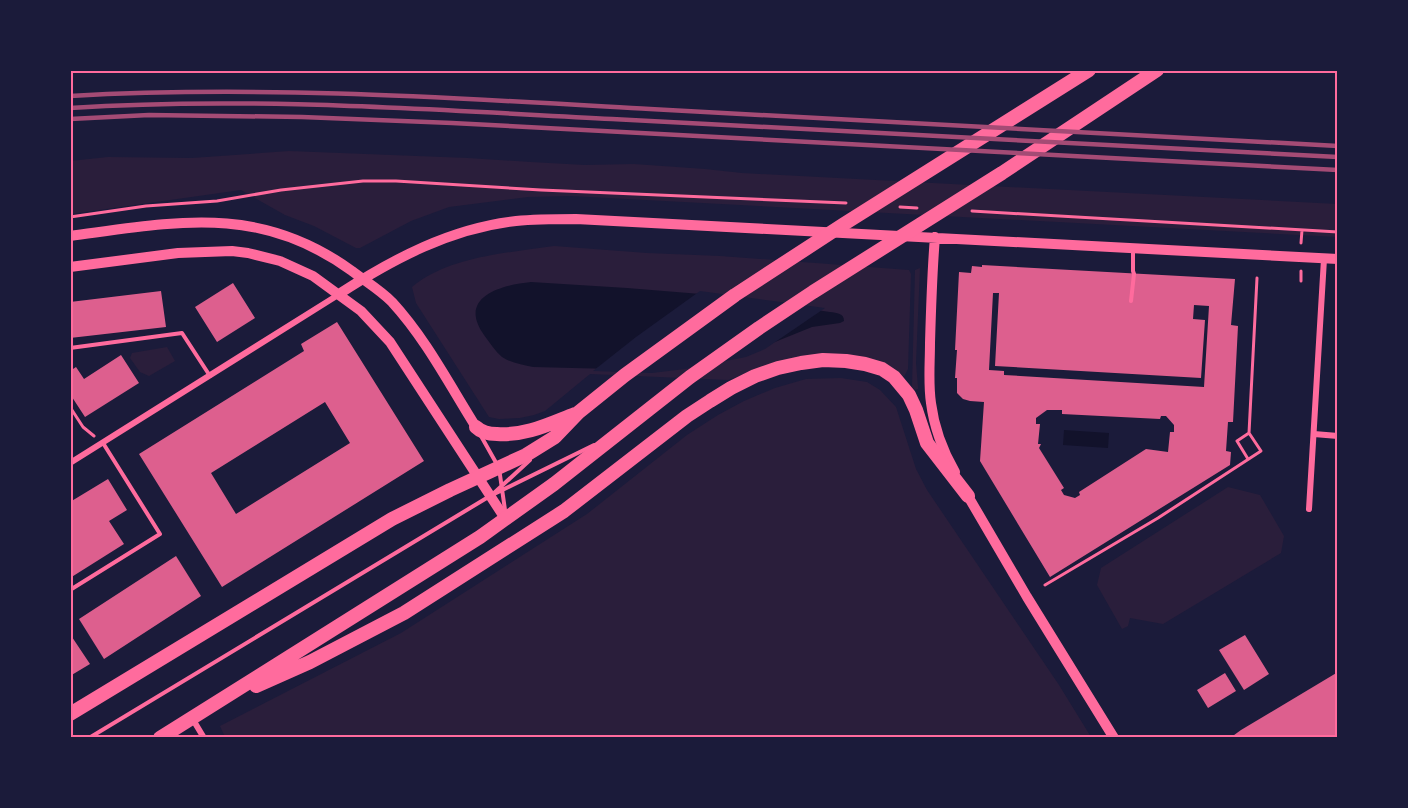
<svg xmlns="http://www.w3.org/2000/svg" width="1408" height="808" font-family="'Varela Round',sans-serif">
  <rect width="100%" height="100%" fill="#1b1b3a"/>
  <path fill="#2a1e3b" d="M289,151L468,158L531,162L585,165L634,164L705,169L742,173L1337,204V237L570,196L528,197L449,207L411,221L360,248H356L314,226L285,215L241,190L71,214L70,161L108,157L192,158Z
    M554,246L647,253L720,256L909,270L911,274L908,369L904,377L895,369L881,362L859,356L841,354L815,355L763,367L728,380L590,374L545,411L534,415L520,418L499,419L489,417L416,303L412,287C449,256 508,253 554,246Z
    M920,268L916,363L918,387V389L915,390L912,387L915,270Z
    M167,347L175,361L149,376L140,372L130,358L132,353Z
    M841,378L867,382L880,390L896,407L916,469L927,490L1059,685L1091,737H225L220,726L401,633L587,514L687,435L718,415L744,401L775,388L806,379Z
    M1228,487L1260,495L1284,536L1281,553L1163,624L1130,618L1128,626L1122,629L1097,585L1101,568Z"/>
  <path fill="#12122b" d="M531,282L627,288L713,295L830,312C837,313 844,313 844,321L840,323L812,327L745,354L652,370L533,367C523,365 511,363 502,357C495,351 490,343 484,335C457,297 501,285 531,282Z
    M1064,430L1109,433L1108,448L1063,445Z"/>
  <path fill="#1b1b3a" d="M700,291L825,308L765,349L746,357L685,369L652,373L593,371L636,337Z"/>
  <path fill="#dd5f8e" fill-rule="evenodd" d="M982,265L1235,279L1231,325L1238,326L1233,422H1228L1226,451L1231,452L1230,465L1050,577L980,461L984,402L970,401L963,399L957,393V378H955L957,350H955L959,272L971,273L972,266L982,267ZM993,293H999L995,366L1201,378L1205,320L1193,319L1194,305L1209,306L1204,387L1004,375V371L989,370ZM1047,410H1062V414L1160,419L1161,416H1166L1174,425V432H1170L1168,452L1146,449L1079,492L1080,495L1075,498L1064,495L1061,490L1064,488L1039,448L1041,444H1038L1040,424H1036V418Z
    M233,283L255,318L217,342L195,307Z
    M161,291L166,327L70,338V302Z
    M337,322L424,461L222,587L139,454L304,351L301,344ZM325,402L350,443L236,514L211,473Z
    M121,355L139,383L85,417L70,394V371L76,367L84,379Z
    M108,479L127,510L109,521L124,544L70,578V502Z
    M176,556L201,596L104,659L79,619Z
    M70,634L90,664L70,676Z
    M1245,635L1269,674L1244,690L1219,650Z
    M1338,672V738H1230L1241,730Z
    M1225,673L1236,691L1208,708L1197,690Z"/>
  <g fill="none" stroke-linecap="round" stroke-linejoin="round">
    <path stroke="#ff6b9d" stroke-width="3" d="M900,207L917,208
      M972,211L1338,232
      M70,217L146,206L217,201L281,190L363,181H396L541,190L846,203
      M1301,243L1302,230
      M1301,281V271
      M70,407L83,427L94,436
      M1248,459L1237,441L1249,433
      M1045,585L1158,518L1261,451L1249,433L1257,278"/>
    <path stroke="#ff6b9d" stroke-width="4" d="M1131,301L1134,274L1133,271V249
      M70,348L182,333L210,376
      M481,436L499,468L505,510
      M494,493L530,460
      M70,590L160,534L103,443
      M89,738L490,496L594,445"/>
    <path stroke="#ff6b9d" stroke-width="6" d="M1314,434L1338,436
      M70,463L338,295
      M1309,509L1324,259
      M192,718L204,738"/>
    <path stroke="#ff6b9d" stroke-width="10" d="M70,236C175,222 259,203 352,271C365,281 380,290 392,302C426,339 449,384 476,427
      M935,237C932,272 931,308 930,343C930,363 928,383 931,403C934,427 943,451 955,472
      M70,267L178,253L232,251L248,253L280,261L313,276L361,311L390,342L506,520
      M339,294C393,259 451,228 516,221C536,219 556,219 576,219L1338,259
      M965,491L1027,597L1114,738"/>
    <path stroke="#ff6b9d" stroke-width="14" d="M476,427C482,433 489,434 497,434C526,436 549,424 575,414
      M256,686L310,662L404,613L564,511L687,416L710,401L731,388L755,376L778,368L801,363L823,360L846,361L865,364L882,369L894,377L909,395L916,410L927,443L968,496
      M70,714L392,519L450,490L526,455L555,437L579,412L625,375L735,295L844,224L1089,70
      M160,738L480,537L554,484L690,377L759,328L813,292L1002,173L1157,70"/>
    <path stroke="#a44b75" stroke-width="4.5" d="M70,96C264,85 457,98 650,109C879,121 1108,134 1338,146
      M70,108C251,96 432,110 612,119C854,131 1096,144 1338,157
      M70,119L149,115L302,117L452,123L1338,170"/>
  </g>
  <rect width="1408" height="808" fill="none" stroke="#1b1b3a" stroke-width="144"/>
  <rect x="72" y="72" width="1264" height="664" fill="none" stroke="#ff6b9d" stroke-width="2"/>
</svg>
